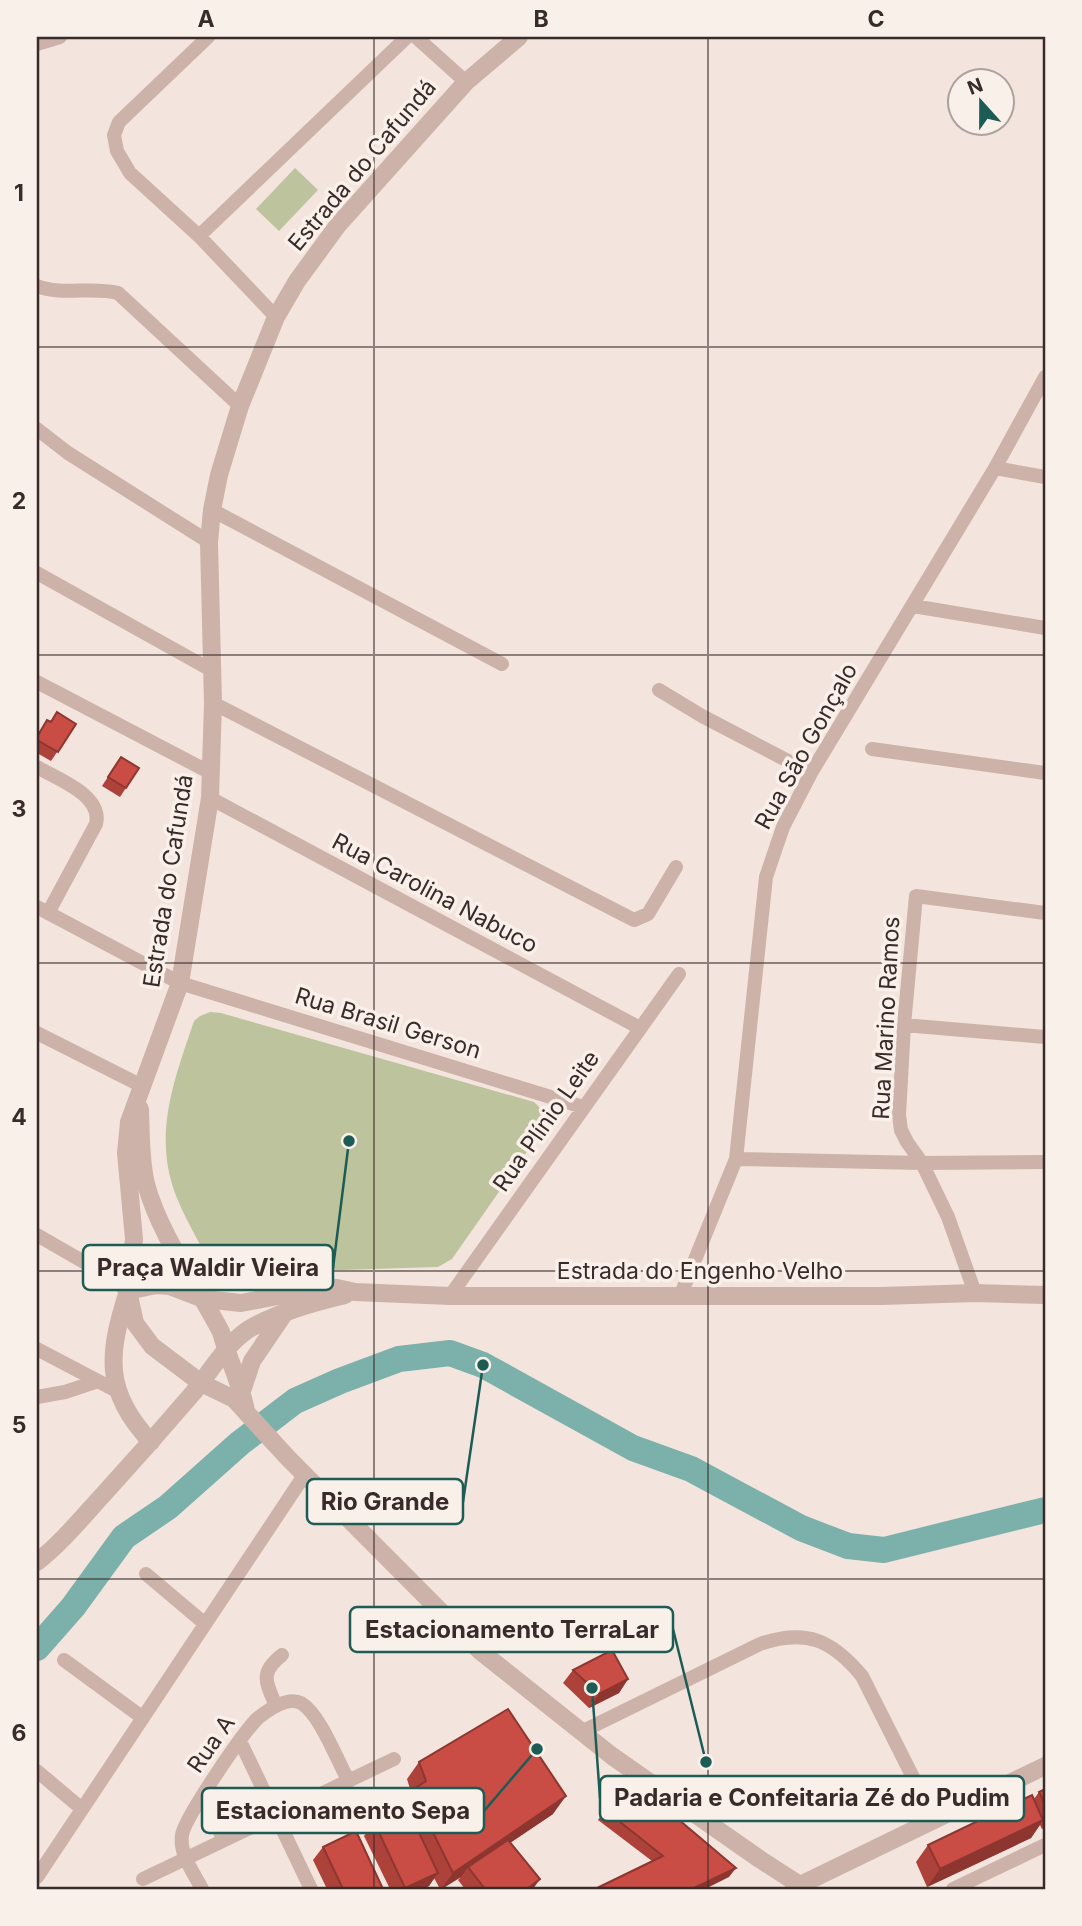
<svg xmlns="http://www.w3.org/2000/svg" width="1082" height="1926" font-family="Inter,sans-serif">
  <rect width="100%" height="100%" fill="#f3e5dd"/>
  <path fill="#bdc39c" d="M295,168L318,190L279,231L256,209Z
    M210,1012L221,1013L534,1102C543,1110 545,1115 545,1126L452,1259L438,1267L309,1271L251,1287H236L223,1281L215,1272C201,1245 180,1211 172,1184C155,1127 176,1075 194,1021L200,1016Z
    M248,1790L261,1816L215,1838L202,1812Z"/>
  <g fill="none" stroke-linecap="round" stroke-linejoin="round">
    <path stroke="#7bb1aa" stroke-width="26" d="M37,1648L73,1607L124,1537L168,1507L240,1443L295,1401L340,1381L399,1359L450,1353L483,1365L633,1448L691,1469L801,1528L848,1546L884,1550L1045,1510"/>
    <path stroke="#ccb2a8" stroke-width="14" d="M208,37L119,122L114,135L117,151L130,173L199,236L276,317
      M416,37L466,82
      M37,44L60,37
      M199,236L407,37
      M37,286C62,296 92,286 118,293L240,406
      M37,429L68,453L209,542
      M995,468L1045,477
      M212,510L502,664
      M37,573L211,670
      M913,606L1045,628
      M37,682L211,773
      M659,690L702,716L811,773
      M213,703L634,920L648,914L676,867
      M872,749L1045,773
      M37,767C57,779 103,795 96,824L48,913
      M210,798L640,1028
      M37,907L180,983L583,1107
      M904,1025L1045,1037
      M37,1033L142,1086
      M736,1159L922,1163L1045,1162
      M37,1235L103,1273L128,1291
      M975,1293L948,1217L922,1163L907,1142L901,1130L899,1115L904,1025L916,896L1045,913
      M681,1294L736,1159L766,877L783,827L811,773L995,468L1045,377
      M450,1296L679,974
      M37,1349L117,1391
      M37,1397L65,1392L98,1381
      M146,1574L204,1623
      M64,1660L143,1718
      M276,1706C266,1682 259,1673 282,1655
      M581,1732L760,1644C806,1628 832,1640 862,1676L934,1819
      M240,1741L311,1889
      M37,1771L82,1809
      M37,1877L305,1474
      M143,1879L394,1759
      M202,1889C194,1873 179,1854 182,1835C184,1819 244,1731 258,1718C268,1710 287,1696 301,1703C320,1714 337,1760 348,1780
      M953,1889L1045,1845"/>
    <path stroke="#ccb2a8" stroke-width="18" d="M519,37L466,82L338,225L297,281L276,317L240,406L219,475L212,510L209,542L213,703L210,798L180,983L129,1122L126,1153L134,1239L128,1291L135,1323L152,1346L201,1383L234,1399L288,1458L480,1651L612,1756L761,1860L806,1889
      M140,1109C141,1133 140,1159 146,1184C159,1233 197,1286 221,1332C228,1359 241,1384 246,1411
      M242,1391L252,1361L284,1314
      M151,1442C103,1391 108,1354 128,1291L156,1285L170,1286L204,1299L241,1303L319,1288H337L355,1292L450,1296H882L975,1293L1045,1295
      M37,1562C61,1543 80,1520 101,1497C132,1463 163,1428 193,1393C211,1371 225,1345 249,1329C279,1312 312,1303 345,1295
      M794,1888L1045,1766"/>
  </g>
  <path fill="#ad423b" d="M57,712L76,724L51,761L37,753V735L47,720L50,722Z
    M121,757L139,768L120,797L102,786Z
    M573,1670L628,1679L619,1693L589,1708L563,1683Z
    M419,1762L553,1814L510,1843L533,1889H465L458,1880L461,1877L442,1889H435L439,1887L434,1878L429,1886L423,1889H390L364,1836L374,1822L400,1810V1808L411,1792L407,1779Z
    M627,1776L729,1877L652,1861L598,1820Z
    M1045,1789V1828L1042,1829L1040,1825L1031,1838L927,1887L916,1862L928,1845L1034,1799L1039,1792Z
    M323,1847L383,1889H327L313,1860Z"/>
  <path fill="#8d3630" d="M628,1679L619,1693L589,1708L599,1694Z
    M566,1796L553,1814L470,1870L468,1867L461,1877L441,1889L453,1873Z
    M1043,1820L1031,1838L927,1887L940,1869Z
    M736,1868L729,1877L705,1889H692Z
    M438,1873L429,1886L423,1889H405Z
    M540,1879L533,1889H527Z"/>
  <path fill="#c94d45" stroke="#8d3630" stroke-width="2" d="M57,712L76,724L58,752L37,740V737L47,720L51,722Z
    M121,757L139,768L126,788L108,777Z
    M612,1650L628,1679L599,1694L573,1670Z
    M508,1709L566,1796L453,1873L412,1790L426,1781L419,1762Z
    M627,1776L736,1868L692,1889H595L663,1856L605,1810Z
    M1045,1789V1804L1039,1792Z
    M1032,1795L1043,1820L940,1869L928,1845Z
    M407,1807L438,1873L405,1888L374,1822Z
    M356,1831L383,1889H343L323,1847Z
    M508,1840L540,1879L527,1889H485L468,1867Z"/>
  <path fill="none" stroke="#392b29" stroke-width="2" stroke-opacity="0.55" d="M374,37V1889M708,37V1889M37,347H1045M37,655H1045M37,963H1045M37,1271H1045M37,1579H1045"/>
  <g text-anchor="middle" stroke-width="7" stroke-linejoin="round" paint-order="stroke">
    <g font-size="23" fill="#392b29" stroke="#faf0ea">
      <text transform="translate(362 165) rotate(-50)" y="8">Estrada do Cafundá</text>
      <text transform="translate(806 746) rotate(-61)" y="8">Rua São Gonçalo</text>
      <text transform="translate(168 881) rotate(-81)" y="8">Estrada do Cafundá</text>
      <text transform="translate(435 893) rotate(28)" y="8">Rua Carolina Nabuco</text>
      <text transform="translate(886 1018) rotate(-87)" y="8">Rua Marino Ramos</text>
      <text transform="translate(388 1023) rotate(17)" y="8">Rua Brasil Gerson</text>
      <text transform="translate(546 1121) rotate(-55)" y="8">Rua Plínio Leite</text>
      <text x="700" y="1279">Estrada do Engenho Velho</text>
      <text transform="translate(211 1744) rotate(-55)" y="8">Rua A</text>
    </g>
  </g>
  <path fill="none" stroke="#1d5c55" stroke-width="2.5" d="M349 1141L333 1268M483 1365L463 1502M706 1762L673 1629M592 1688L600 1798M537 1749L484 1811"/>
  <g fill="#1d5c55" stroke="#faf0ea" stroke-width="2.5">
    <circle cx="349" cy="1141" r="7"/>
    <circle cx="483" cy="1365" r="7"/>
    <circle cx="706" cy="1762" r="7"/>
    <circle cx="592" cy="1688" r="7"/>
    <circle cx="537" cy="1749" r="7"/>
  </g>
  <g fill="#faf0ea" stroke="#1d5c55" stroke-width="2.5">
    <rect x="83" y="1245" width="250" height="45" rx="7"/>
    <rect x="307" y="1479" width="156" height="45" rx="7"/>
    <rect x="350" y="1607" width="323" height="45" rx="7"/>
    <rect x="600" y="1776" width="424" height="45" rx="7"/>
    <rect x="202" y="1788" width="282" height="45" rx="7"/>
  </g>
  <g font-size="24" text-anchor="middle" font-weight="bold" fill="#392b29">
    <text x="208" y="1276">Praça Waldir Vieira</text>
    <text x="385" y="1510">Rio Grande</text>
    <text x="512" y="1638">Estacionamento TerraLar</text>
    <text x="812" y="1806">Padaria e Confeitaria Zé do Pudim</text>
    <text x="343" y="1819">Estacionamento Sepa</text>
  </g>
  <rect width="1082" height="1926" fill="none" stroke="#faf0ea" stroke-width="77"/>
  <g transform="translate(981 102) rotate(339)"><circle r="33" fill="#faf0ea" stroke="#ada19d" stroke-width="2"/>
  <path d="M0-5L12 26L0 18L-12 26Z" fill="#1d5c55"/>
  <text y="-10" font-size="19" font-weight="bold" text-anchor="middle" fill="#392b29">N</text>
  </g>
  <rect x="38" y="38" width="1006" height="1850" fill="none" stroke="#392b29" stroke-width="2.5"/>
  <g font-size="23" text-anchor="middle" font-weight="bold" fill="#392b29">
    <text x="206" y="27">A</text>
    <text x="541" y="27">B</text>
    <text x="876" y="27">C</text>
    <text x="19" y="201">1</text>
    <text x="19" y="509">2</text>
    <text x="19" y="817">3</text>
    <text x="19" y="1125">4</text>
    <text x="19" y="1433">5</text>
    <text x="19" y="1741">6</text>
  </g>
</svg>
